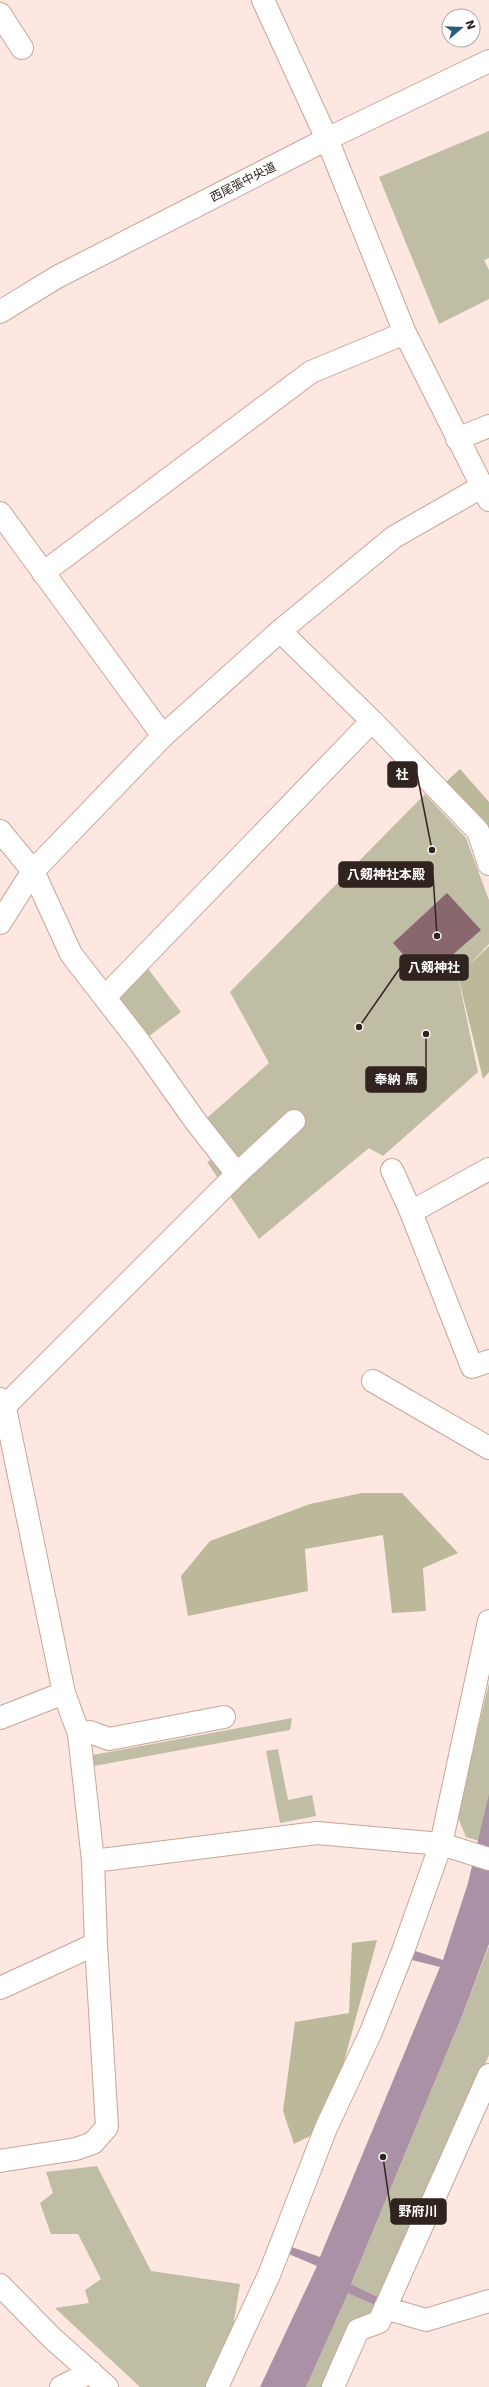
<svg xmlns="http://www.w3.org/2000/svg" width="489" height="2387" font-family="'DejaVu Sans','Noto Sans JP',sans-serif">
  <rect width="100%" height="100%" fill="#fde7e0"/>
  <path fill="#bfbea5" d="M489,131V258L484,260L489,270V299L439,324L379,177Z
    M425,794L466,838L489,900V944L458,977L478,1072L383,1156L369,1148L259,1239L207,1162L231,1149L207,1118L269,1063L230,992Z
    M146,966L181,1012L140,1043L105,997Z
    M489,1683V1796L479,1841L466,1837L457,1815Z
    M292,1718L290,1730L83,1768L82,1757Z
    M278,1749L288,1800L312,1795L316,1816L280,1823L266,1751Z
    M489,1946V2055L378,2317L328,2387H306L348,2292L377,2306L380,2298L351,2284L464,2011Z
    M97,2166L151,2271L240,2284L233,2327L207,2387H140L55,2308L89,2303L85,2290L101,2279L78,2234H51L40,2203L53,2193L46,2172Z"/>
  <path fill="#bbb99a" d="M460,769L489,802V864L438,789Z
    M489,946V1072L483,1079L458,976Z
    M362,1493H402L458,1553L423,1568L426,1611L392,1613L383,1535L305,1549L308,1591L188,1616L181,1576L210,1541L310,1504Z
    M377,1940L326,2128L294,2144L283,2111L295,2022L349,2013L352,1943Z"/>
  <path fill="#aa91a5" d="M489,1794V1944L464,2011L351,2284L380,2298L377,2306L348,2293L306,2387H260L317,2266L284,2252L286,2245L320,2257L440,1967L408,1959L412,1950L443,1960L468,1883Z"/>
  <path fill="#88676e" d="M447,893L481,930L425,979L393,943Z"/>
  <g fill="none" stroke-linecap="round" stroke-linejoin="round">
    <defs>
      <path id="minor" d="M263,0L327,139L405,333L489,500
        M0,14L22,48
        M457,439L489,426
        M0,513L163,736
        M43,573L311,372L405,333
        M280,631L372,721L478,831L489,864
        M0,831L33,871L71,954L140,1043L196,1122L237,1174
        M0,923L33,871L163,736L280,631L394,537L483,486
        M105,997L372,721
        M392,1170L411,1212L472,1367L489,1361
        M411,1212L489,1169
        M373,1381L489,1448
        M0,1399L5,1408L64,1693L79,1734L93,1861L96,1944L0,1988
        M0,1411L237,1174L294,1121
        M0,1718L64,1693
        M79,1734L90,1732L109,1739L224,1717
        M93,1861L317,1833L441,1844L489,1859
        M0,2161L76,2149L93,2143L107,2127L96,1944
        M0,2285L52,2338L107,2387
        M385,2308L426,2320L489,2301
        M61,2387L91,2372
        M217,2387L269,2275L326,2128L371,2032L403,1951L441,1844L489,1621
        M333,2387L358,2330L379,2322L489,2075"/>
      <path id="major" d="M0,312L57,277L327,139L489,61"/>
    </defs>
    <use href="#minor" stroke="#c7a59a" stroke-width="24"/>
    <use href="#major" stroke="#c7a59a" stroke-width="24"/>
    <use href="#minor" stroke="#fff" stroke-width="22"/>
    <use href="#major" stroke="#fff" stroke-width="22"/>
  </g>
  <g text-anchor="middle" stroke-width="4" stroke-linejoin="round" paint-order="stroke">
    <g font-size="12" fill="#31241f" stroke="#fff">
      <text transform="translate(243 182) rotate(-27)" y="4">西尾張中央道</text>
    </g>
  </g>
  <path fill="none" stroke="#31241f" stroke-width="1.5" d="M432 850L417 774M437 936L433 875M359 1027L400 968M426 1034L426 1080M383 2157L391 2212"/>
  <g fill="#31241f" stroke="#fff" stroke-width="1.5">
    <circle cx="432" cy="850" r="4"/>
    <circle cx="437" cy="936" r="4"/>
    <circle cx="359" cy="1027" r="4"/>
    <circle cx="426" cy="1034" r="4"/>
    <circle cx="383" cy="2157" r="4"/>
  </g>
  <g fill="#31241f" stroke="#31241f" stroke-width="1.5">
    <rect x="388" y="762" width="29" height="25" rx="4"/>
    <rect x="339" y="862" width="94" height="25" rx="4"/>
    <rect x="400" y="955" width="68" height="25" rx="4"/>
    <rect x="366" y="1067" width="60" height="25" rx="4"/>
    <rect x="391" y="2199" width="55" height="25" rx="4"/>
  </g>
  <g font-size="13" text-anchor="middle" font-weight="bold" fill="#fff">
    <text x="402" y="779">社</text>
    <text x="386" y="879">八剱神社本殿</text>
    <text x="434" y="972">八剱神社</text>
    <text x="396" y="1084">奉納 馬</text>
    <text x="418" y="2216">野府川</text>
  </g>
  <g transform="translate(461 28) rotate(71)"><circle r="19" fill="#ffffff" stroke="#ada7a5"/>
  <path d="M0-3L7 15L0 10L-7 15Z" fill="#275d79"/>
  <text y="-6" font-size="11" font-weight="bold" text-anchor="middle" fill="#31241f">N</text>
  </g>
</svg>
